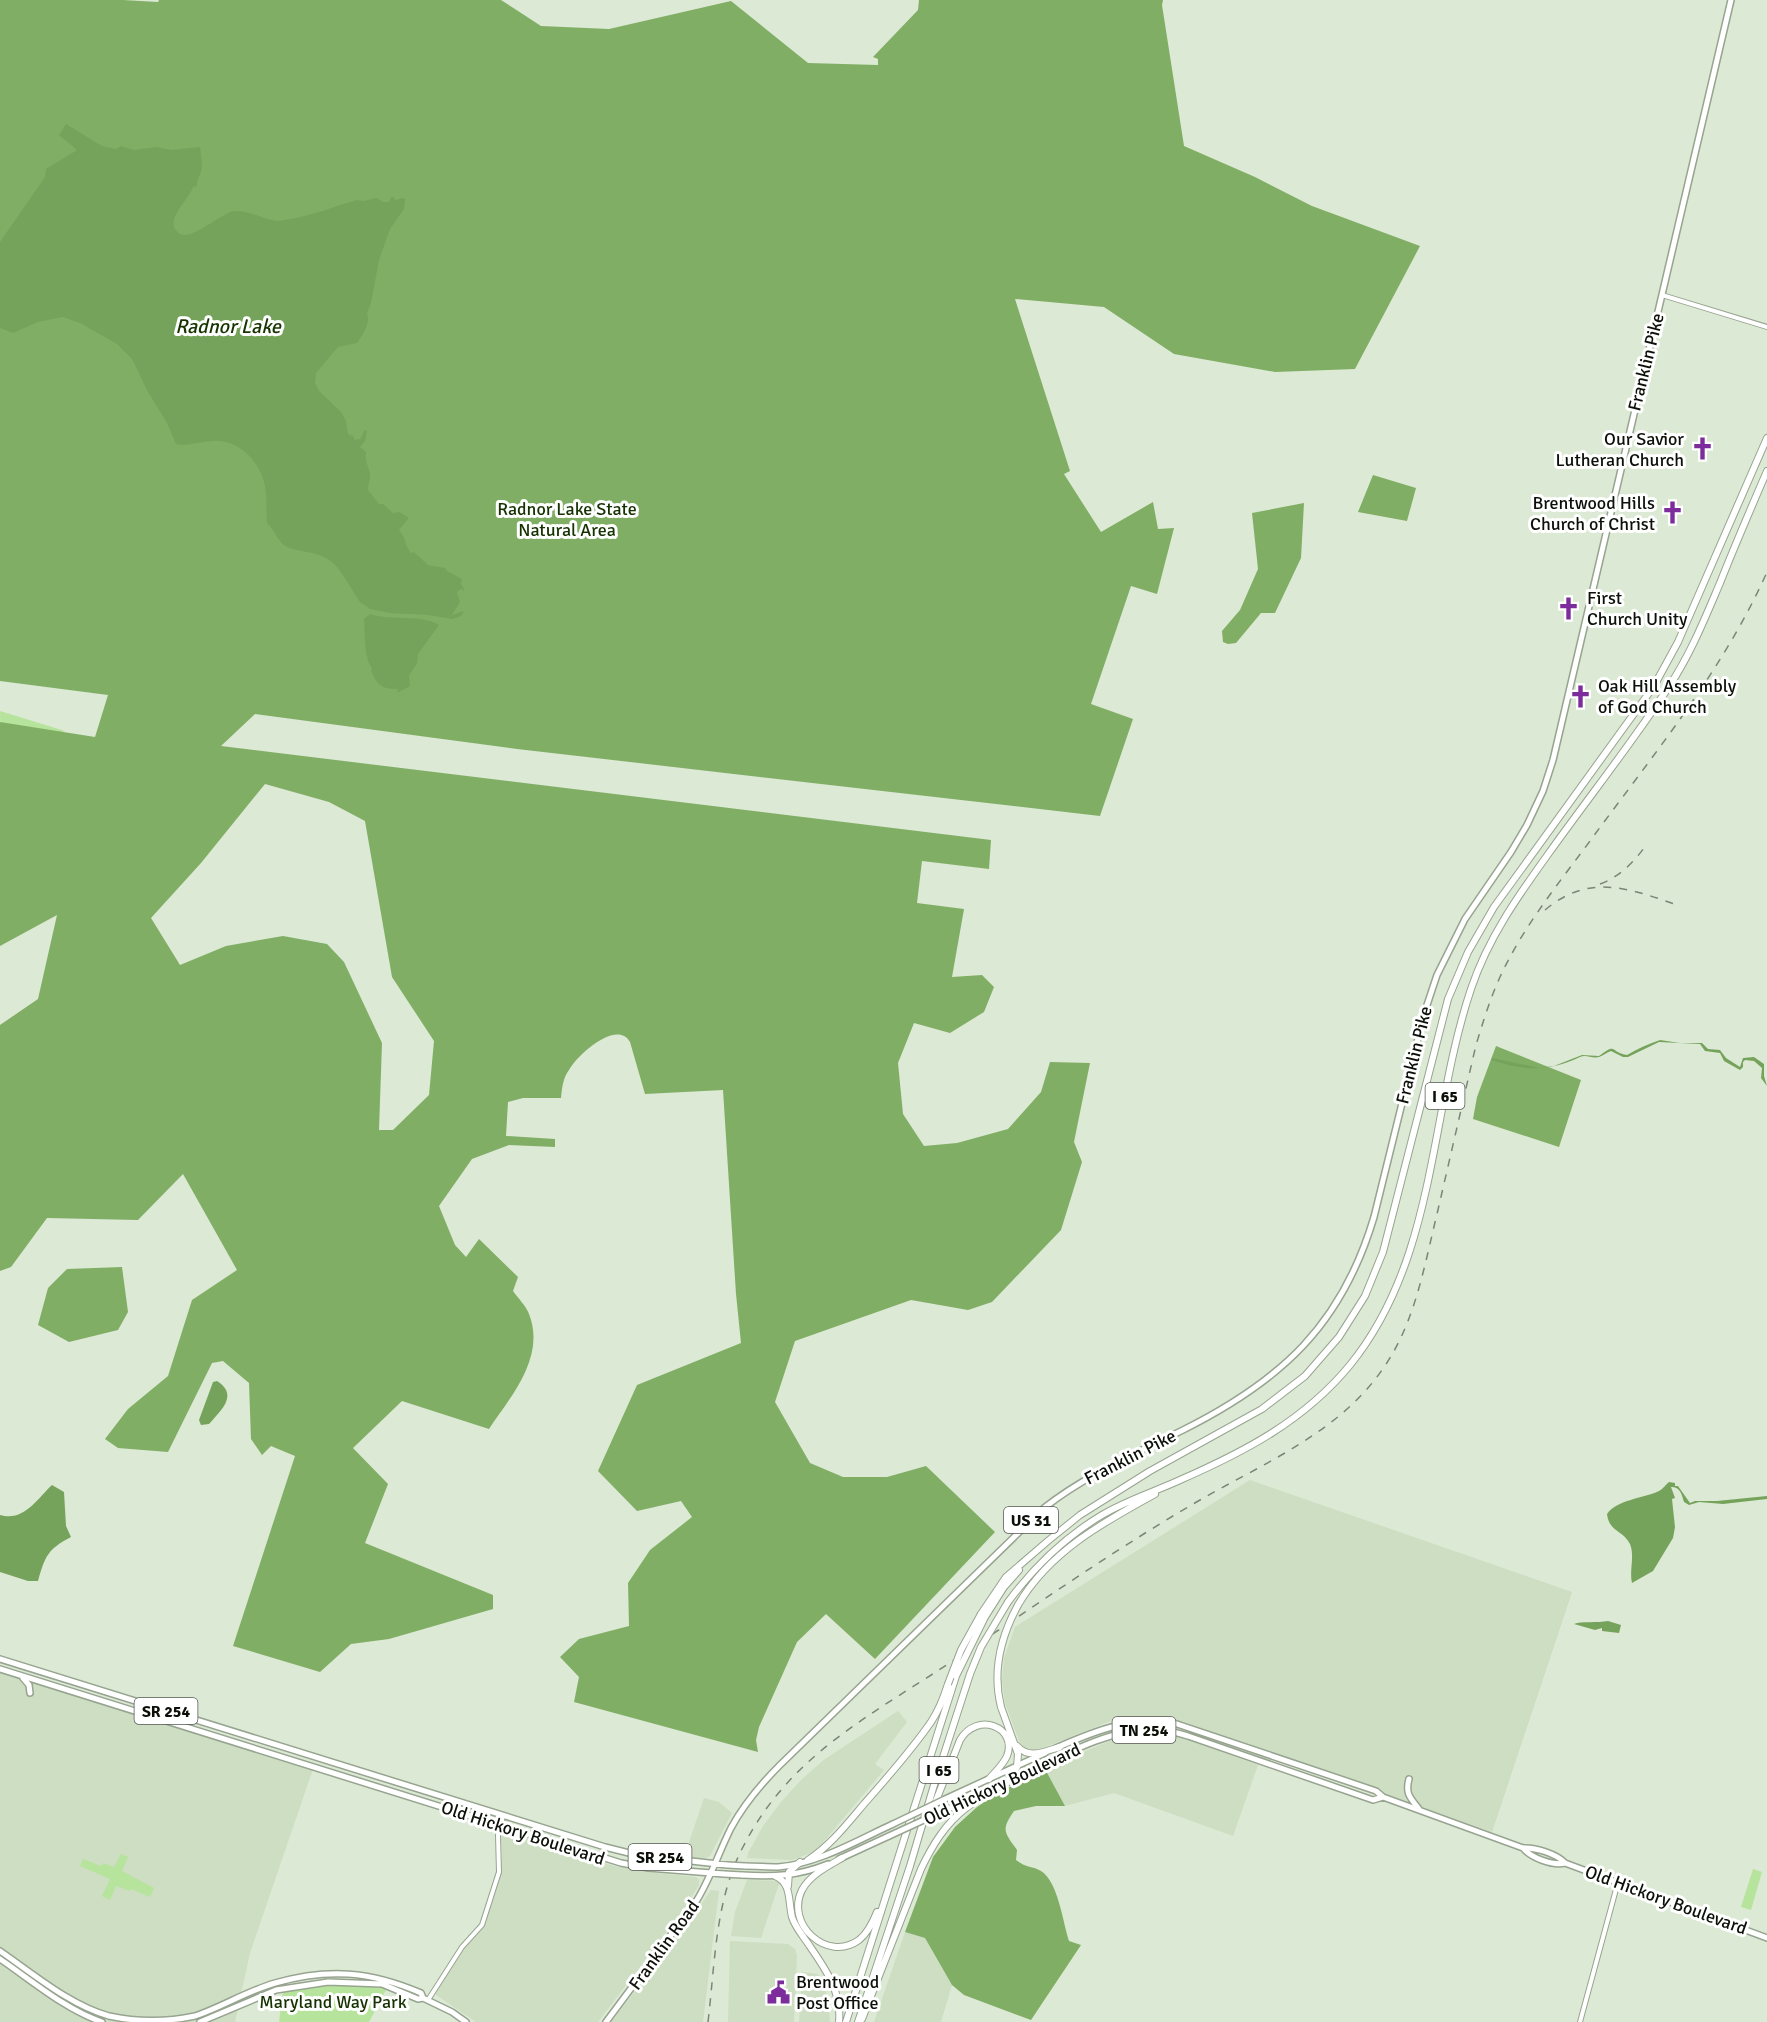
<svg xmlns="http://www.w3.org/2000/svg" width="1767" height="2022" font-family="Signika,sans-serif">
  <rect width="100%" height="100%" fill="#dce9d4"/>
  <path fill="#cddec3" d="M1250,1480L1572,1592L1492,1832L1182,1721L1145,1717L1126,1719L1108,1722L1035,1751H1027L1021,1746L1005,1703L1002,1681L1004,1658L1015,1627Z
    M0,1672L313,1769L250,1953L235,2022H0Z
    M898,1711L907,1722L875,1764L884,1770L821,1845L811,1853L792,1860L747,1858L748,1853L763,1826L781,1802L802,1779L825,1759Z
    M1146,1733L1181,1737L1258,1765L1233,1836L1114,1793L1065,1806L1045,1769L1111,1740Z
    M704,1798L719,1802L732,1813L710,1856L703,1859L684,1857Z
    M503,1830L614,1866L646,1872L696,1877L699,1880V1885L684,1909L598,2022H476L436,1995V1990L457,1957L483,1928L500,1877L502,1855L501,1838Z
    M747,1880L780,1881L761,1938L731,1936L735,1912Z
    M711,1890L719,1891L703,2022H611L685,1927Z
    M905,1932L925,1938L952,1985L941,2022H874Z
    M730,1941L788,1944L795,1949L797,1955L794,2022H728Z
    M802,1972L818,1974L822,1982L828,1998L830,2022H799Z"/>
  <path fill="#b6e49c" d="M0,711L65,731L1,750Z
    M121,1854L128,1857L122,1871L154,1888L150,1897L131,1889L130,1891L116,1886L110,1900L102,1896L110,1879L80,1866L83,1859L101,1866L103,1863L114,1867Z
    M1753,1869L1762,1872L1751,1910L1741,1907Z
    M350,1982L387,1988L369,2022H279L283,1991L315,1983Z"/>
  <path fill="#80ae65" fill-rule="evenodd" d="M0,0H123L158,2L159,0H501L541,26L609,29L731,1L808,63L878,65V59L873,57L918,10L919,0H1163L1162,5L1184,146L1255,177L1312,206L1420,246L1355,369L1275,372L1174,354L1104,307L1015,299L1070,471L1064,474L1101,532L1153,502L1158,529L1174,528L1157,594L1131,586L1091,704L1133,719L1100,816L517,749L255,714L221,746L991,840L989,869L922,861L917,903L964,909L952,977L982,975L994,987L984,1012L950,1033L914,1023L898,1063L903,1114L924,1146L957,1143L1008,1129L1041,1092L1050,1062L1090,1063L1074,1142L1082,1162L1061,1230L992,1302L968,1310L911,1300L795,1341L775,1402L810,1463L843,1477H887L926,1466L995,1532L875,1659L826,1614L797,1642L759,1727L756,1740L758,1752L574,1702L579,1677L560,1657L579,1639L629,1626L628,1583L650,1550L692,1517L681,1501L637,1511L598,1471L637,1385L741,1343L736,1294L723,1090L645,1094L630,1042C617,1019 577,1055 569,1070C563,1078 562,1088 561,1098H523L508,1102L506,1136L555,1139V1147L509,1145L472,1159L439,1206L455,1245L466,1257L479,1239L518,1277L513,1291C518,1298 526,1306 529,1314C546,1357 511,1396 489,1429L402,1401L353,1448L388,1484L365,1543L493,1595V1609L389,1639L351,1644L320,1672L233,1646L295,1456L271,1446L262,1455L251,1439L249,1383L223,1361L212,1363L168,1452L118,1448L105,1439L128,1409L168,1376L192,1300L237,1270L183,1174L138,1220L47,1218L11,1267L0,1271V1025L38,999L57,915L0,946V722L95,737L108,695L0,681ZM265,784L329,802L365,821L392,977L434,1041L429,1095L393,1130H379L382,1043L344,962L327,944L283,936L226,946L180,965L151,918L201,863Z
    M1373,475L1416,488L1407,521L1358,512Z
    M1304,503L1301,558L1275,613H1261L1236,643L1228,644L1223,642L1222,631L1240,610L1258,569L1252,513Z
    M1496,1046L1581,1080L1559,1147L1473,1119L1477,1097Z
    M122,1267L128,1312L118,1330L69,1342L38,1325L48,1288L67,1269Z
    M1045,1769L1065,1806H1036L1014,1811C1001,1830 1004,1832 1017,1850L1016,1860C1026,1868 1033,1866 1041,1871C1058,1881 1063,1923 1069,1941L1081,1945L1031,2020L964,1995L952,1985L925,1938L905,1932L933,1857L955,1827L977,1807L996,1794Z"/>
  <path fill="#76a35b" d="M66,124L102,146L116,149L121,146L134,150L157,147L171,150L200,147C201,155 203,164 201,172C199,177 197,179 197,186L193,187C190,199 161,222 180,234C191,241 223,212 234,211C249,210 263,219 277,221C281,221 287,219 291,219C313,215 334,207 356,200L364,201L376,198L384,202H389L392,196L396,200L402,198L405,199L404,209L390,229L379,260L371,303L367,313C371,323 363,334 357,343L338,347L316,373L315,383L319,391L341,412L346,421L348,434L353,436L355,440L359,439L360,440L364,431L367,430L365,441L360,447L366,452C365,460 367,463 369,470C372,477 368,483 368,490L379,504H383L393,513L399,512L408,517V519L399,530C400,532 402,534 403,536C406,540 405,546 411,553L414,552L428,565L445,568L447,571L462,579L461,584L465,591L461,589L457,592L460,602L452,615L464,611L461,616L452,619L428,615L390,613L370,609L360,602C352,591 340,566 329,560C317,552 302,552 289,548C278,544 275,530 267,523C266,511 267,498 265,486C260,461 238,439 213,441C201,441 186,447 176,444L167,423L148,392L132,359L117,344L80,323L63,317L38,322L13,333L0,328V242L45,177L46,169L77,150L59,135Z
    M370,614C390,621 424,614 439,625L418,654L417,664L409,675L410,686L397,693L398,689C383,690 377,685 371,671L372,668C364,660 365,630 364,619Z
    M1660,1040L1680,1043H1702L1708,1049L1720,1050L1726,1058L1740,1067L1743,1058L1754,1057L1764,1064V1076L1767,1086L1761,1078L1762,1068L1754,1061L1745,1060L1743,1062V1067L1740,1070L1724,1061L1720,1053L1705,1051L1700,1044L1659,1042L1628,1057H1623L1611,1051C1607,1052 1603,1056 1599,1057C1592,1059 1586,1054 1580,1057C1548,1072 1525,1071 1491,1060L1492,1058L1539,1068L1554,1066L1582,1055L1599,1056C1618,1042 1609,1052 1627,1055C1637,1049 1648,1044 1660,1040Z
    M217,1381C239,1395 221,1410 209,1424L201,1425L199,1420L213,1382Z
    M1669,1482L1675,1483V1486H1678L1690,1503L1695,1501H1717L1767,1496V1499L1723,1504L1699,1502L1689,1505L1684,1502C1682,1495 1680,1486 1671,1487L1675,1498L1672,1499L1675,1527L1673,1538L1653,1571L1632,1583C1629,1571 1635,1556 1630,1544C1623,1530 1609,1532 1607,1514C1618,1499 1642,1499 1659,1491C1663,1489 1665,1485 1669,1482Z
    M52,1485L64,1492L66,1526L71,1537C48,1549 45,1556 38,1581H28L0,1572V1515C24,1522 37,1499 52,1485Z
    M1608,1621L1621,1625L1619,1633L1602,1631V1628L1595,1630L1574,1624C1581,1621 1598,1623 1608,1621Z"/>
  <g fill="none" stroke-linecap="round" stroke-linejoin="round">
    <defs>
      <path id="minor" d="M1662,295L1767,327
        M428,2000L462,1947L482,1925L499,1872L498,1835L503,1816
        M1580,2022L1618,1882"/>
      <path id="major" d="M0,1659L605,1847L637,1855L727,1865
        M0,1669L621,1863L648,1868L724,1874
        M23,1678L29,1685L30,1693
        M1056,1748C1097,1730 1131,1716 1177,1724L1376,1791L1383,1797L1523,1848C1535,1847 1557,1854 1565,1863
        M1409,1779C1405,1793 1410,1798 1419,1809
        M1008,1782C1053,1761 1106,1728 1156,1729C1167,1730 1178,1733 1188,1736L1373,1800L1383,1797
        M943,1800L1045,1753
        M939,1813L989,1791
        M1523,1848C1531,1858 1553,1866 1565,1863L1767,1938
        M839,1859L889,1836
        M745,1866C756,1866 767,1867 778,1867C818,1864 858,1840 893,1824
        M742,1875C774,1877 798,1876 828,1864
        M0,1951C32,1973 71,2006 109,2016C137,2022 167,2022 195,2016C222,2007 247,1991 275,1983C328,1968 370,1971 421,1993L423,1998L452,2012L466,2022
        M0,1959C31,1980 66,2010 102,2022
        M200,2022L276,1990L328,1982L382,1984L418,1999L423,1998
        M606,2022L697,1900C711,1877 719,1852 731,1828C744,1804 761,1784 780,1765L1044,1508C1086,1475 1135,1454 1183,1430C1281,1381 1342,1325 1374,1217L1424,1014L1437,975L1465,919L1511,852L1527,825L1543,791L1553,760L1731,0"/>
      <path id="highway" d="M1008,1602C1034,1567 1065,1537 1102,1515C1127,1500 1154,1492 1180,1480C1244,1452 1304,1421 1350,1365C1437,1258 1429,1114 1471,989C1488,938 1518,896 1549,853C1589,797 1632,743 1670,685C1691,653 1705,618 1720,583C1735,545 1751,508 1767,471
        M1018,1605C1049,1552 1102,1523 1155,1494
        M981,1614L1006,1577L1049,1540L1080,1515L1150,1471L1262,1409L1305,1376L1339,1337L1365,1296L1383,1252L1448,999L1468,952L1494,907L1654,686L1678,642L1767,438
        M985,1617L1004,1587L1019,1570
        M1001,1707L1018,1754L1017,1767L1007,1783
        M1017,1746C1029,1760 1045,1751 1060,1747
        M928,1821L960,1740C977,1711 1018,1727 1007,1756C1003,1765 995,1772 989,1779
        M842,1858C828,1866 810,1875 802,1890C785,1924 827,1963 859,1940C868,1933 873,1922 877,1912
        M808,1860C830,1846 847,1824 864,1804C887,1778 911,1751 931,1722C939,1710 944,1697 948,1684
        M775,1876C792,1883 788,1901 792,1917C795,1927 803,1936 809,1945C825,1968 842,1992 839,2022
        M788,1886L789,1872L800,1862
        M862,2019L921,1869C932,1846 945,1824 966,1808C977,1800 990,1793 1002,1785
        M846,2022L956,1676
        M858,2022L910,1866L934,1785L970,1674"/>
    </defs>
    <use href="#minor" stroke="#97a490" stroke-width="6"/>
    <use href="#major" stroke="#97a490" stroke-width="8"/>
    <use href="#highway" stroke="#97a490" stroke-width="8"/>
    <use href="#minor" stroke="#fff" stroke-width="4"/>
    <use href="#major" stroke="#fff" stroke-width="5"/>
    <use href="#highway" stroke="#fff" stroke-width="6"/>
    <path stroke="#7c8577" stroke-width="1.5" stroke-dasharray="8 8" stroke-linecap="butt" d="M1600,884C1619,877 1632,864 1644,848
      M1545,910C1590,872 1631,889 1680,906
      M708,2022C715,1964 715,1900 743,1847C791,1752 876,1713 960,1656C1039,1603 1117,1548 1200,1500C1264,1463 1338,1433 1382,1370C1415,1324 1424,1267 1437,1214C1450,1158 1463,1101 1476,1045C1483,1022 1490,999 1500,977C1523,927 1558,884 1590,841C1653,755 1724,669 1767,572"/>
    <defs>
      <path id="major-bridge" d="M893,1824L943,1800
        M889,1836L939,1813
        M727,1865L745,1866
        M724,1874L742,1875"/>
      <path id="highway-bridge" d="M970,1674L981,1647L1008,1602
        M956,1676L985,1617
        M948,1684L961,1650L981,1614
        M1001,1707C992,1671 1000,1638 1018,1605"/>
    </defs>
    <use href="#major-bridge" stroke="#97a490" stroke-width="8" stroke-linecap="butt"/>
    <use href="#highway-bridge" stroke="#97a490" stroke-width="8" stroke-linecap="butt"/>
    <use href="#major-bridge" stroke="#fff" stroke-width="5"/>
    <use href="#highway-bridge" stroke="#fff" stroke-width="6"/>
  </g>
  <defs>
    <symbol id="church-bare" viewBox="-9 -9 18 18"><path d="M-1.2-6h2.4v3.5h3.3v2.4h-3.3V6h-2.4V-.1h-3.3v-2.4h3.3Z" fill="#7d2c9c" stroke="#fff" stroke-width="2.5" paint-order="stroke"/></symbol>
    <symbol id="civic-bare" viewBox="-9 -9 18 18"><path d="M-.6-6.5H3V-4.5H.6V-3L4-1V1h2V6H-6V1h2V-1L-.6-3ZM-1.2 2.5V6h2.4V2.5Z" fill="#7d2c9c" stroke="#fff" stroke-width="2.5" paint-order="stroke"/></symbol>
  </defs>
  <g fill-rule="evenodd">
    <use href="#church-bare" x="1686" y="432" width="33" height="33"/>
    <use href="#church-bare" x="1656" y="496" width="33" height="33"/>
    <use href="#church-bare" x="1552" y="592" width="33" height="33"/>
    <use href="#church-bare" x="1564" y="680" width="33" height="33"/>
    <use href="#civic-bare" x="762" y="1976" width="33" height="33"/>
  </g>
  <g text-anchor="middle" stroke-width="6" stroke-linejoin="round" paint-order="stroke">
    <g fill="#fff" stroke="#555853" stroke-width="1.5">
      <rect x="1425.5" y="1083" width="39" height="26" rx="4.5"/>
      <rect x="1004" y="1507" width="54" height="26" rx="4.5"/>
      <rect x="134.5" y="1698" width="63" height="26" rx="4.5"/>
      <rect x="1112.5" y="1717" width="63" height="26" rx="4.5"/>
      <rect x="919.5" y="1757" width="39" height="26" rx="4.5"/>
      <rect x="628.5" y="1844" width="63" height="26" rx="4.5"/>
    </g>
    <g font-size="16" font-weight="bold" fill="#0c1009">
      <text x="1445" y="1102">I 65</text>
      <text x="1031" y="1526">US 31</text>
      <text x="166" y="1717">SR 254</text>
      <text x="1144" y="1736">TN 254</text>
      <text x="939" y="1776">I 65</text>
      <text x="660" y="1863">SR 254</text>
    </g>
    <g font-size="18" fill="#0c1009" stroke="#fff">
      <text transform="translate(1646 362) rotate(-76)" y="6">Franklin Pike</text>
      <text transform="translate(1414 1055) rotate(-76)" y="6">Franklin Pike</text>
      <text transform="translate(1130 1457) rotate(-27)" y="6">Franklin Pike</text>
      <text transform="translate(1002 1784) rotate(-25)" y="6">Old Hickory Boulevard</text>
      <text transform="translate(523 1833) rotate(18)" y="6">Old Hickory Boulevard</text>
      <text transform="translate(1666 1900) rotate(20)" y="6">Old Hickory Boulevard</text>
      <text transform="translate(664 1945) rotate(-54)" y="6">Franklin Road</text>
    </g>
    <g font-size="18" fill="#0c1009" stroke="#fff" text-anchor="start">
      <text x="1684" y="445" text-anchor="end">Our Savior<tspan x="1684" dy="21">Lutheran Church</tspan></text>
      <text x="1655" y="509" text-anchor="end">Brentwood Hills<tspan x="1655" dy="21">Church of Christ</tspan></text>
      <text x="1587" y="604">First<tspan x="1587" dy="21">Church Unity</tspan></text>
      <text x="1598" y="692">Oak Hill Assembly<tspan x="1598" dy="21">of God Church</tspan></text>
      <text x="796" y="1988">Brentwood<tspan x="796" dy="21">Post Office</tspan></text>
    </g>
    <g font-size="18" fill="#153200" stroke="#fff">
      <text x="567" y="515">Radnor Lake State<tspan x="567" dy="21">Natural Area</tspan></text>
      <text x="333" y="2008">Maryland Way Park</text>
    </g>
    <g font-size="20" font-style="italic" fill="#163300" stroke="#fff">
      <text x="228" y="333">Radnor Lake</text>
    </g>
  </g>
</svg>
